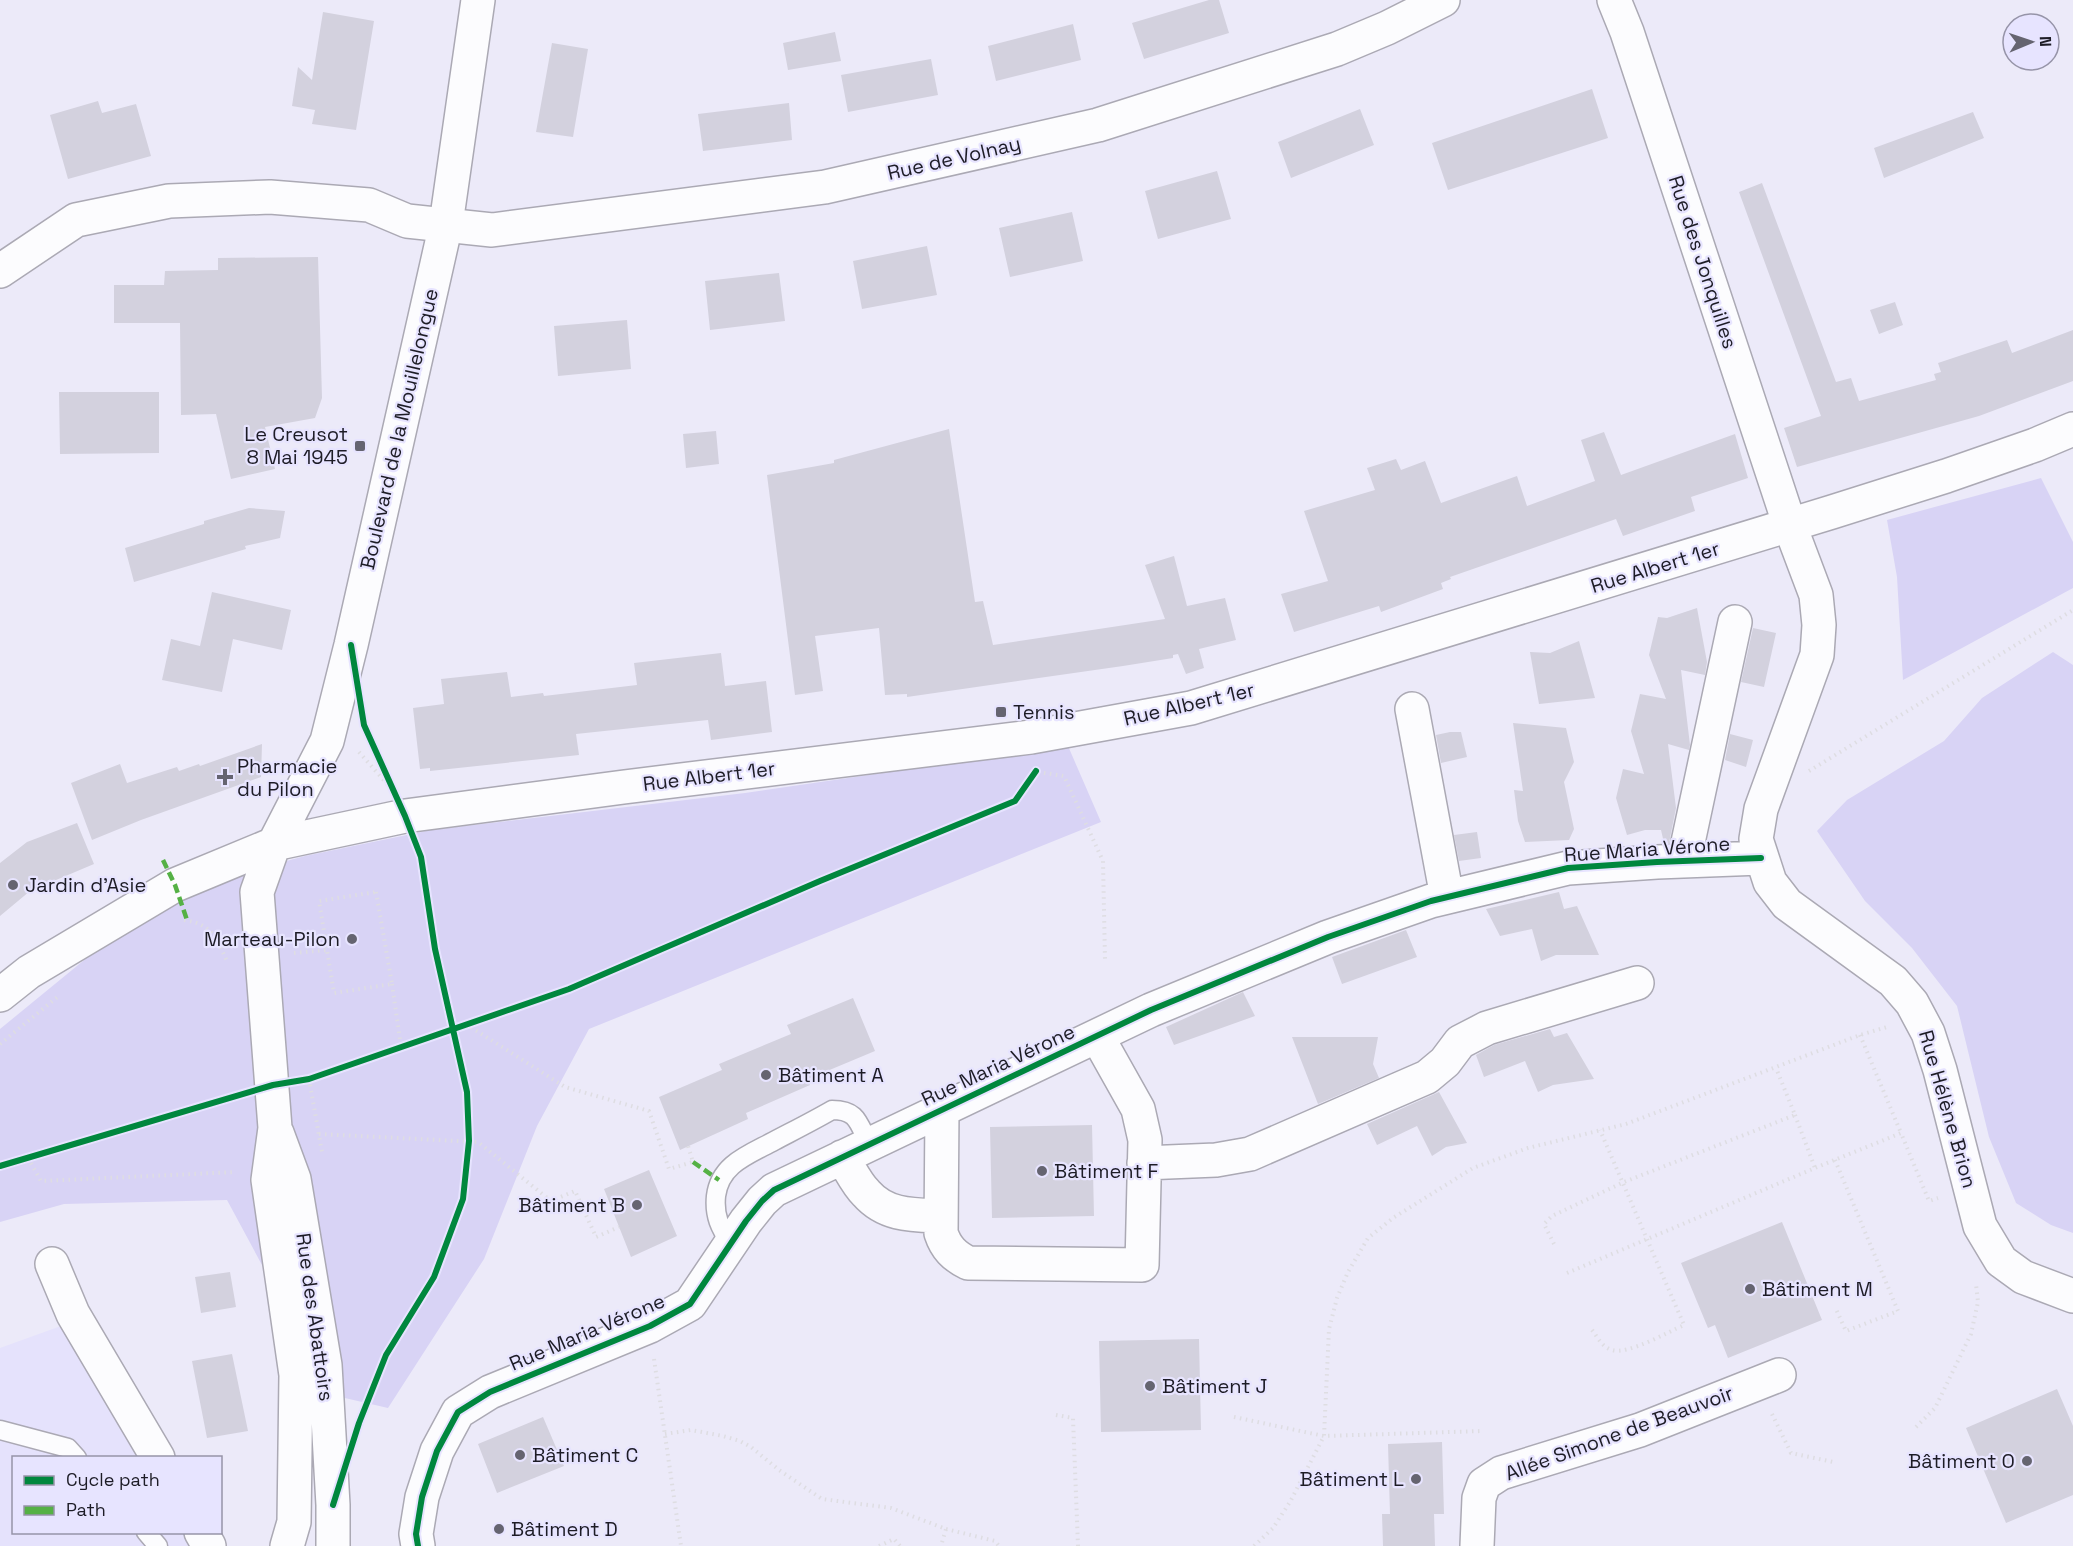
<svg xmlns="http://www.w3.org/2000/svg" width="2073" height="1546" font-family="'Space Grotesk',sans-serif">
  <rect width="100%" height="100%" fill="#eceaf9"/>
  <path fill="#e5e2fc" d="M61,1326L141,1457L14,1458V1532L187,1533L195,1546H0V1348Z"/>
  <path fill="#d8d3f5" d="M2041,478L2073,542V588L1903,680L1897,577L1887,520Z
    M2053,652L2073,665V1233L2051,1225L2016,1203L1989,1137L1957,1006L1912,948L1865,901L1817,831L1847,800L1944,741L1982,698Z
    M1068,746L1101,822L589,1029L537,1126L484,1259L388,1408L332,1395L227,1200L64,1204L0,1222V1029L105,943L175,904L249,871L305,856L431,830L745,793Z"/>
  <path fill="#d3d1de" d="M1209,0H1219L1229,33L1144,59L1132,23Z
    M323,12L374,21L356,130L312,124L315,110L292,106L298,67L312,80Z
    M1073,24L1081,60L996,81L988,46Z
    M835,32L841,61L788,70L783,43Z
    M552,43L588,49L573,137L536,132Z
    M931,59L938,95L848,112L841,75Z
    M1592,89L1608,138L1448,190L1432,143Z
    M98,101L102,113L136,104L151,156L68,179L50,115Z
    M789,103L792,140L703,151L698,114Z
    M1360,109L1374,145L1291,178L1278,142Z
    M1973,112L1984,138L1884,178L1874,148Z
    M1217,171L1231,219L1158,239L1145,191Z
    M1762,183L1836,382L1851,378L1859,401L1936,380L1934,374L1941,372L1938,363L2007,340L2012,353L2073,330V381L1979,416L1797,467L1784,428L1821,416L1739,192Z
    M1072,212L1083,261L1010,277L999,228Z
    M927,246L937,295L862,309L853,261Z
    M318,257L322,398L315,418L265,427L275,469L231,479L216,414L181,415L180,323H114V285H164L165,271L218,270V258Z
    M779,273L785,321L710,330L705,281Z
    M1895,302L1903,325L1879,334L1870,310Z
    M627,320L631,369L558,376L554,326Z
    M59,392H159V453L60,454Z
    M949,429L975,602L983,601L993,645L1165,619L1145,565L1174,556L1187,606L1225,598L1236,640L1199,649L1204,668L1186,674L1178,654L1173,655V658L1123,666L907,697V694L885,695L879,628L815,636L823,691L795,695L767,475L834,463V460Z
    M716,431L719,464L686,468L683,434Z
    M1604,432L1621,475L1735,434L1748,478L1691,497L1695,511L1623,536L1616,519L1450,577L1451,579L1441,583L1443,589L1381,612L1379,606L1294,632L1281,594L1328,581L1304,511L1375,490L1367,468L1396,459L1401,470L1425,461L1441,503L1517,476L1527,506L1595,481L1581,440Z
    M249,508L285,511L280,538L245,546L246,549L134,582L125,548L204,524V521Z
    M212,592L291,610L282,650L233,639L222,692L162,680L171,639L200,646Z
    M1697,608L1707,662L1705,675L1681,670L1690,745L1689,750L1668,744L1676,808L1669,843H1664L1661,830H1645L1627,835L1616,798L1623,769L1644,774L1631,731L1640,694L1666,699L1649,655L1658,617L1667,618Z
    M1753,628L1776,633L1764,687L1741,682Z
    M1579,641L1595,698L1539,704L1530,652L1550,653Z
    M721,653L725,686L766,681L772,732L711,740L708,720L576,734L579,755L430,771V768L420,769L413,708L444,704L441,679L507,672L511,697L543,693L544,696L637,685L634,663Z
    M1513,723L1566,728L1574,762L1564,782L1574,829L1569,840L1525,842L1518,821L1514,790L1523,791Z
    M1450,732H1461L1467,757L1441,763L1436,735Z
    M1730,734L1753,740L1746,767L1725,760Z
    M262,744L261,777L141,820L92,840L71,783L120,764L127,783L177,767L179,771L199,764L200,766Z
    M77,823L94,864L30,891L0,916V863L27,842Z
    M1477,832L1481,858L1459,861L1454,835Z
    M1559,892L1564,909L1577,906L1599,955H1556L1541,961L1532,929L1500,936L1486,909Z
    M1406,930L1417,957L1342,984L1332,957Z
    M1243,992L1255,1016L1174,1045L1166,1027Z
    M853,998L875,1051L808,1079L810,1085L746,1113L748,1119L680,1150L659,1097L722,1070L719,1064L791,1034L787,1025Z
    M1550,1029L1554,1037L1567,1033L1594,1079L1553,1085L1538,1092L1525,1061L1484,1077L1476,1055L1494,1045Z
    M1292,1037H1378L1373,1064L1379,1078L1318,1104Z
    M1439,1092L1467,1143L1446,1147L1432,1156L1417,1126L1377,1145L1367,1124Z
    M1092,1125L1094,1216L992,1218L990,1127Z
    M649,1170L677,1236L631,1257L604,1189Z
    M1782,1222L1822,1320L1728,1358L1715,1325L1708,1328L1681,1263Z
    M230,1272L236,1307L201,1313L195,1277Z
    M1199,1339L1201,1430L1101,1432L1099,1341Z
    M232,1354L248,1431L207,1438L192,1361Z
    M2057,1389L2073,1426V1495L2006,1523L1966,1428Z
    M543,1417L564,1466L497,1493L478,1444Z
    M1442,1442L1444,1514H1434L1435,1546H1383L1382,1514H1390L1388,1444Z"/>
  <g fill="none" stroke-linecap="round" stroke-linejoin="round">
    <defs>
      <path id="lane" d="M731,1244C720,1228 714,1216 716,1196C720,1164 748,1155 774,1141C793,1131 813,1121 832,1110C858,1110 858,1123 869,1144
        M0,1430L68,1448L77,1458
        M146,1532L158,1546"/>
      <path id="street" d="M1614,0L1627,32L1790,526L1816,595L1819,625L1817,655L1761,809L1756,839L1770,882L1787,904L1893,981L1912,1003L1928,1033L1940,1070L1980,1226L2001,1261L2023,1277L2073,1296
        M0,271L76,220L169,201L270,197L369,205L407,221L492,230L825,187L1098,125L1337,49L1387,28L1443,0
        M1412,709L1447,897
        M1684,861L1735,622
        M942,1109L941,1233C946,1248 954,1256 968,1263L1142,1265L1145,1140L1138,1109L1097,1036
        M842,1157C850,1169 856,1183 866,1193C886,1216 913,1215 941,1216
        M1144,1163L1216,1160L1250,1154L1427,1077L1445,1062L1460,1042L1487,1028L1637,983
        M52,1264L73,1314L158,1458
        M201,1532L209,1546
        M418,1546L416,1534L422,1497L437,1451L458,1412L490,1392L650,1326L690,1304L746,1221L762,1201L774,1190L1151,1010L1328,937L1431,901L1568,868L1657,862L1761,858
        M1477,1546L1479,1498L1484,1484L1501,1473L1640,1430L1779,1375"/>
      <path id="secondary" d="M0,995L29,972L175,885L274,844L405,816L624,787L1031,737L1191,708L1832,512L1946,476L2035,445L2073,429
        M277,1133L294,1179L325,1365L333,1505V1546
        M287,1546L294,1522L296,1375L268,1180L275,1128L257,892L274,844L327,741L351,645L446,224L478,0"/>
    </defs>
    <use href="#lane" stroke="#aba9b4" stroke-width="21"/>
    <use href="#street" stroke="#aba9b4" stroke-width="36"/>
    <use href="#secondary" stroke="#aba9b4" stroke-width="36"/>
    <path stroke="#dedde2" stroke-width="4" stroke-dasharray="1.5 4.5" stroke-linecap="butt" d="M359,752L388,785
      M1809,771L2073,610
      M1038,772L1064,776L1103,861L1105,960
      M376,892L392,984L334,993L319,901Z
      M184,920C212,924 216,938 227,961
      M294,953L327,950
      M392,984L401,1047
      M466,1024L565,1087L649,1111L669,1169L693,1162L688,1146
      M1860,1035L1901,1133
      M0,1044L60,995
      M309,1079L322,1152
      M1795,1115L1815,1168
      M319,1134L478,1142L551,1201L575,1191L596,1237L619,1227
      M28,1158L41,1181L236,1172
      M1835,1160L1898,1311L1846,1331L1835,1307
      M1554,1244L1544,1224L1552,1216L1624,1182L1795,1115L1776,1068
      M1567,1273L1815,1168L1901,1133L1929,1201L1938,1198
      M1592,1330C1598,1338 1602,1347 1612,1350C1628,1355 1668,1332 1684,1325L1600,1130
      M654,1359L681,1546
      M1772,1414L1791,1453L1833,1462
      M1056,1415L1073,1418L1078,1546
      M1234,1417L1324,1436L1483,1431
      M1916,1427L1935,1408L1971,1334L1978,1302L1976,1284
      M665,1434L691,1430L723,1436L740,1441L751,1447L779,1470L822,1499L891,1508L946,1529L941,1546
      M946,1529L995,1541L999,1546
      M879,1546L894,1539L900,1546
      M1254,1546L1273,1528L1290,1502L1324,1436L1329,1329L1337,1298L1348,1272L1368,1238L1393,1218L1473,1168L1528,1148L1626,1124L1860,1035L1887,1027"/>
    <use href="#lane" stroke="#fcfcfe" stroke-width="18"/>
    <use href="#street" stroke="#fcfcfe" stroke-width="33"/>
    <use href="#secondary" stroke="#fcfcfe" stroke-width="33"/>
    <path stroke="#55b145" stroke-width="4.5" stroke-dasharray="9 4.5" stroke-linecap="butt" d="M163,860L175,885L187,920
      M693,1162L719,1180"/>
    <defs>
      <path id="cycleway" d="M0,1166L273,1085L309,1079L569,989L820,881L1015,801L1036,771
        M333,1505L359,1423L386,1355L434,1277L463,1199L469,1141L467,1092L435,949L421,857L405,816L364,725L351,645
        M418,1546L416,1534L422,1497L437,1451L458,1412L490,1392L650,1326L690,1304L746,1221L762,1201L774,1190L1151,1010L1328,937L1431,901L1568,868L1657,862L1761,858"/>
    </defs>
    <use href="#cycleway" stroke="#e7e4ff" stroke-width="10"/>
    <use href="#cycleway" stroke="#00873e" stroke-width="6"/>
  </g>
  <g fill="#656470" stroke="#e7e4ff" stroke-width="2">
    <rect x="354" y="440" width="12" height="12" rx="3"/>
    <rect x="995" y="706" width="12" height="12" rx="3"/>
    <path d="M222 768h6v6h6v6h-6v6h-6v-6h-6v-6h6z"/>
    <circle cx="13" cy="885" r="6"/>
    <circle cx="352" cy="939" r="6"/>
    <circle cx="766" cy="1075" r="6"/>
    <circle cx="1042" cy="1171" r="6"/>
    <circle cx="637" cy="1205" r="6"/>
    <circle cx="1750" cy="1289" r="6"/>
    <circle cx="1150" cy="1386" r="6"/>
    <circle cx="520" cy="1455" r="6"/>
    <circle cx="2027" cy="1461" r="6"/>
    <circle cx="1416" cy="1479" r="6"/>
    <circle cx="499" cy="1529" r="6"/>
  </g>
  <g text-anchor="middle" stroke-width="4.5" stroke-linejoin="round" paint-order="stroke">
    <g font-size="20" fill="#1d1c26" stroke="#e7e4ff">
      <text transform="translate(954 158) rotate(-13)" y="7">Rue de Volnay</text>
      <text transform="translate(1703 262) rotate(72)" y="7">Rue des Jonquilles</text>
      <text transform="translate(399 429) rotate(-77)" y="7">Boulevard de la Mouillelongue</text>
      <text transform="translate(1655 567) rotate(-17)" y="7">Rue Albert 1er</text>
      <text transform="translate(1189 704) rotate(-13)" y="7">Rue Albert 1er</text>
      <text transform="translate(709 776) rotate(-7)" y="7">Rue Albert 1er</text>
      <text transform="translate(1647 849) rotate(-4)" y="7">Rue Maria Vérone</text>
      <text transform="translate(998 1065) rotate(-25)" y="7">Rue Maria Vérone</text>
      <text transform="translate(1948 1109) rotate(74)" y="7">Rue Hélène Brion</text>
      <text transform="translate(315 1317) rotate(82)" y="7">Rue des Abattoirs</text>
      <text transform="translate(587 1332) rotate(-23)" y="7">Rue Maria Vérone</text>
      <text transform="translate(1619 1433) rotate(-20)" y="7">Allée Simone de Beauvoir</text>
    </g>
    <g font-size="20" fill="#1d1c26" stroke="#e7e4ff" text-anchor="start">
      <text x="348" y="441" text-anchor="end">Le Creusot<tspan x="348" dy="23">8 Mai 1945</tspan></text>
      <text x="1013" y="719">Tennis</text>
      <text x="237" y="773">Pharmacie<tspan x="237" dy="23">du Pilon</tspan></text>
      <text x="25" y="892">Jardin d'Asie</text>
      <text x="340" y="946" text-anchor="end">Marteau-Pilon</text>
      <text x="778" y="1082">Bâtiment A</text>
      <text x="1054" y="1178">Bâtiment F</text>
      <text x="625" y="1212" text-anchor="end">Bâtiment B</text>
      <text x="1762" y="1296">Bâtiment M</text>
      <text x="1162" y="1393">Bâtiment J</text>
      <text x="532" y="1462">Bâtiment C</text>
      <text x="2015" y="1468" text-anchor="end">Bâtiment O</text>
      <text x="1404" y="1486" text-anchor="end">Bâtiment L</text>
      <text x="511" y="1536">Bâtiment D</text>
    </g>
  </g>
  <rect x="12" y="1456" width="210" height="78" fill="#e7e4ff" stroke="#9694a8" stroke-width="1.5"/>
  <rect x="24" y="1476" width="30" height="9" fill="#00873e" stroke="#9694a8" stroke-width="1.5"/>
  <text x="66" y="1486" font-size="18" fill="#1d1c26">Cycle path</text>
  <rect x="24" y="1506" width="30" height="9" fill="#55b145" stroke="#9694a8" stroke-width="1.5"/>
  <text x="66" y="1516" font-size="18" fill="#1d1c26">Path</text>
  <g transform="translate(2031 42) rotate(88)"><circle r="28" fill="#e7e4ff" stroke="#9694a8" stroke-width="1.5"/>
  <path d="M0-4.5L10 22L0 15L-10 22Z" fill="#656470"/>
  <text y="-9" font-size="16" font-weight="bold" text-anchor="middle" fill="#1d1c26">N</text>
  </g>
</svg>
